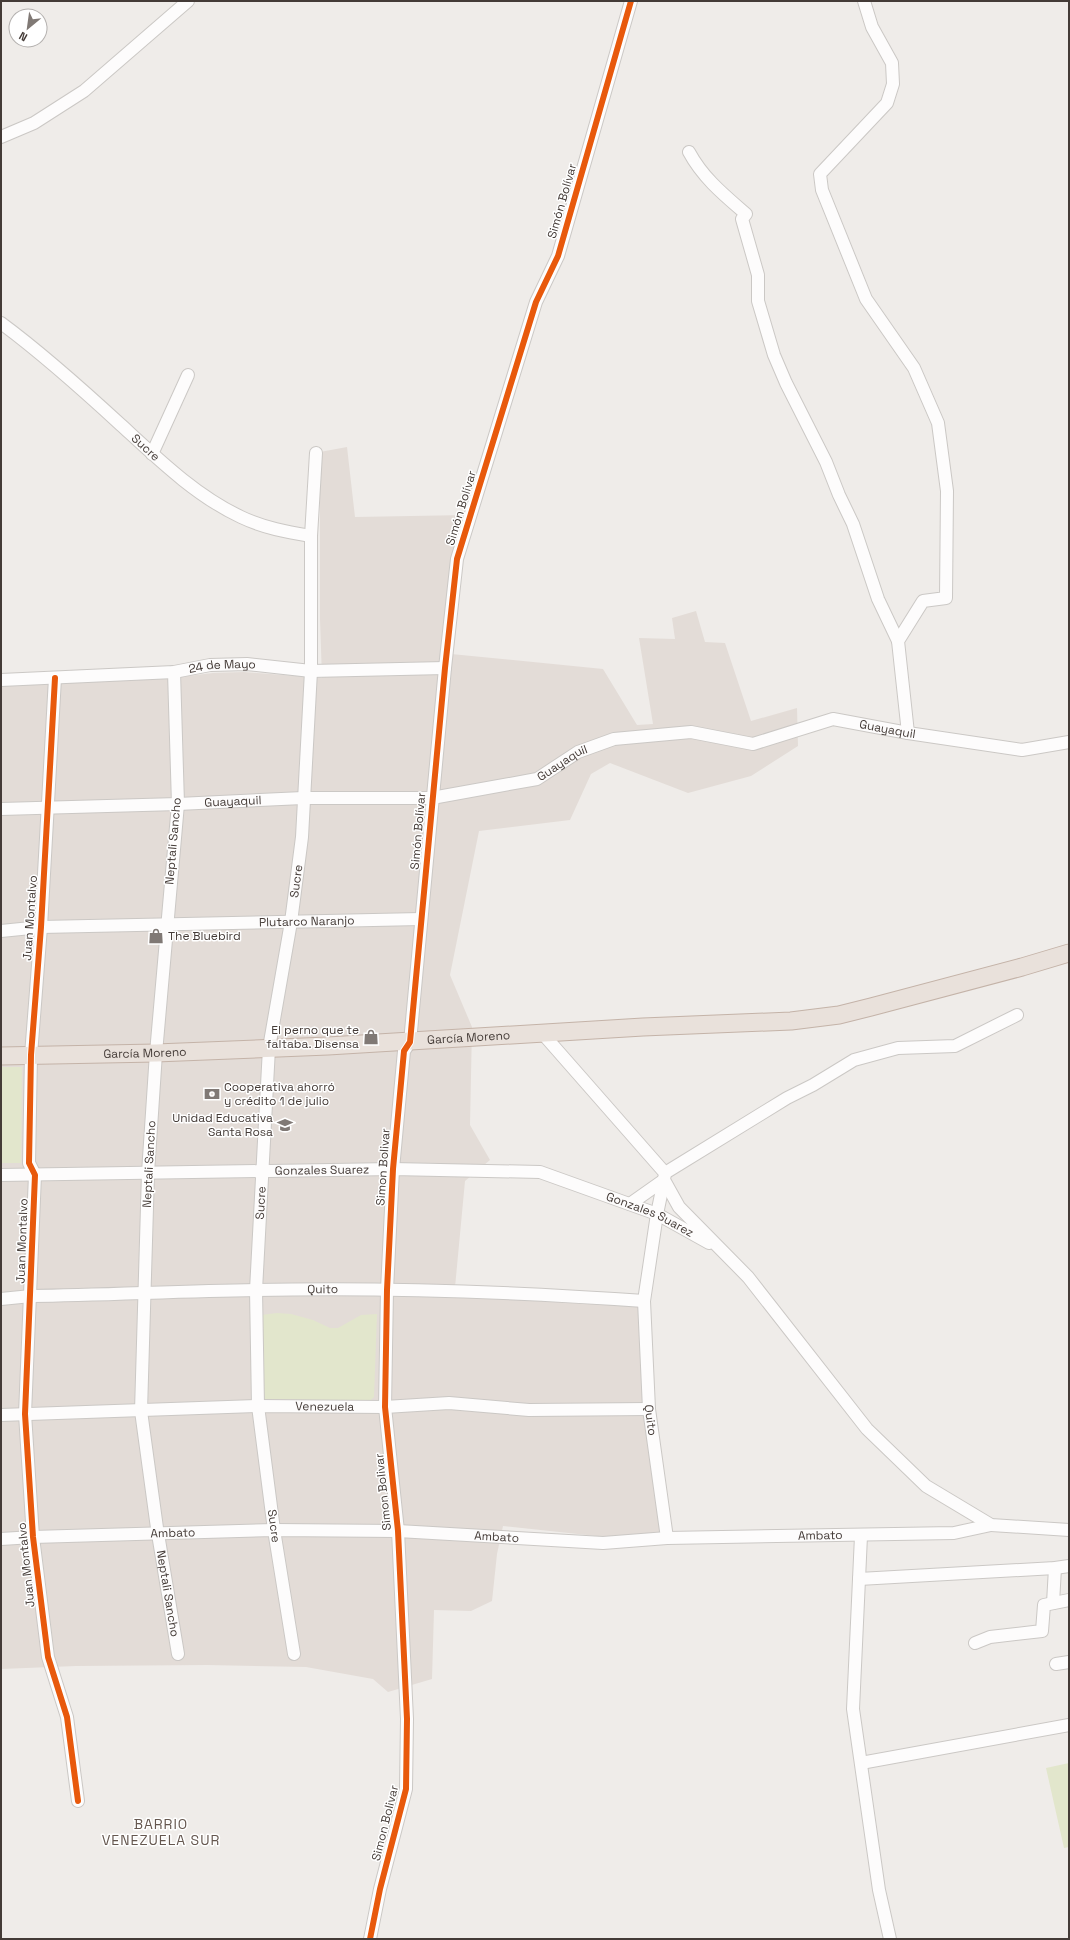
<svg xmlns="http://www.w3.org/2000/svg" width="1070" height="1940" font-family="'Space Grotesk',sans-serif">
  <rect width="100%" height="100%" fill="#efece9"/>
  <path fill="#e3dcd7" d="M347,447L355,517L467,515L441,653L603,669L637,725L653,724L639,638L675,639L672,618L696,611L705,642L725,643L751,721L797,708L798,746L751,776L688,793L610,763L591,774L570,820L479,831L450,975L472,1027L470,1125L490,1160L465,1181L454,1298L624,1300L644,1311L664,1532L606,1537L503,1526L497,1554L492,1601L471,1611L434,1610L432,1679L388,1692L373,1679L306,1667L207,1665L76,1666L1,1669V686L163,679L213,673L244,672L322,678L320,619V452Z"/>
  <path fill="#e2e6cc" d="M1,1067H22L21,1163H1Z
    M277,1313L291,1314L313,1320L330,1328H338L361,1315L377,1314L374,1397L370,1401L262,1399L261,1315Z
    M1069,1763V1847L1064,1848L1046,1768Z"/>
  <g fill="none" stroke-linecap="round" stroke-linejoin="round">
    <defs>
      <g id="minor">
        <path d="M864,1L872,27L892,63L893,84L887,103L820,174L822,190L866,299L914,368L938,423L947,491L946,598L923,601L898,641L908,733"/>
        <path d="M1,137L34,123L84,91L188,1"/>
        <path d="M689,152C703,178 724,195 746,214L742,219L758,275V301L774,355L786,383L826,462L839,495L853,524L878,599L898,641"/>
        <path id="s1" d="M1,323C43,354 83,390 121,425C158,459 196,496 241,517C264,528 287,532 311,536"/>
        <path d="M152,454L188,375"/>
        <path id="s2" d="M174,672L178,804L156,1053L148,1173L141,1411L157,1528L178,1654"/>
        <path d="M55,678L41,927L31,1055L29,1163L35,1175L25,1414L33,1537L48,1657L67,1717L78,1801"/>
        <path id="s3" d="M1,680L174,672L210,665L247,664L311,671L445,668"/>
        <path id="s4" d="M1,809L178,804L303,798H432L537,779L578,752L614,739L691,732L753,744L833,719L908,733L1022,750L1069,742"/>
        <path id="s5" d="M1,931L41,927L421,919"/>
        <path d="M543,1034L665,1173L664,1180L679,1207L748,1277L867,1429L926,1486L991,1525L1069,1530"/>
        <path d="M665,1173L787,1098L813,1085L854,1060L898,1048L955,1046L1017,1015"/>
        <path id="s6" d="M1,1175L393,1169L540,1172L657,1214L709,1243"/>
        <path id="s7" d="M664,1180L657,1214L644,1301L649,1409L667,1538"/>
        <path d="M630,1204L664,1180"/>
        <path id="s8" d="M1,1299L31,1296C106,1295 181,1291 256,1290C385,1287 515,1292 644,1301"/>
        <path id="s9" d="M1,1415L258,1406L385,1407L449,1403L529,1410L649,1409"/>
        <path d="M861,1536L853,1709L879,1890L890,1939"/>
        <path id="s10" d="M1,1539L33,1537L274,1530L398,1531L603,1543L667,1538L954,1533L991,1525"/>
        <path d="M859,1579L1055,1568L1069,1566"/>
        <path d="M1053,1603L1055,1568"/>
        <path d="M975,1643L990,1637L1042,1631L1044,1605L1069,1600"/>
        <path id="s11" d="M294,1654L274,1530L258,1406L256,1290L269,1048L291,922L302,837L311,671V536L316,453"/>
        <path d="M1056,1664L1069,1662"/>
        <path d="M861,1763L1069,1725"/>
        <path d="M370,1939L380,1889L406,1789L407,1719L398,1531L385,1407L387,1290L393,1169L404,1051L410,1042L445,668L457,559L536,302L558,256L631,1"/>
      </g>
      <g id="highway">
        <path id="s12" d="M1,1056L156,1053L328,1046L643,1027L791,1021L839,1015L871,1007L1022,967L1069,953"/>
      </g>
    </defs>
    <use href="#minor" stroke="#cbc8c5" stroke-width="14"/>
    <use href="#highway" stroke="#c4b3a8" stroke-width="19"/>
    <use href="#minor" stroke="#fdfcfc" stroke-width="12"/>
    <use href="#highway" stroke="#e9e1db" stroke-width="17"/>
    <defs>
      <path id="cycleway" d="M55,678L41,927L31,1055L29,1163L35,1175L25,1414L33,1537L48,1657L67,1717L78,1801
        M370,1939L380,1889L406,1789L407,1719L398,1531L385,1407L387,1290L393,1169L404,1051L410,1042L445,668L457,559L536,302L558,256L631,1"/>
    </defs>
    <use href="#cycleway" stroke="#fff" stroke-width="8"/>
    <use href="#cycleway" stroke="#e8590c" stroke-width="6"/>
  </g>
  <defs>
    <symbol id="shop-bare" viewBox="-9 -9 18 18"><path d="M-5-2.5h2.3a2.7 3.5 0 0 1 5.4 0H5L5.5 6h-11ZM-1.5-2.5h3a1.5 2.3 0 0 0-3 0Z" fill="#807975" stroke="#fff" stroke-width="2.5" paint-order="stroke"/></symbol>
    <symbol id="bank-bare" viewBox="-9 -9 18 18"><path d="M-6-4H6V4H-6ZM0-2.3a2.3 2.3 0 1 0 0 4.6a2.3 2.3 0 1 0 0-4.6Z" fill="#807975" stroke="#fff" stroke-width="2.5" paint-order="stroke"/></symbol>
    <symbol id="school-bare" viewBox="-9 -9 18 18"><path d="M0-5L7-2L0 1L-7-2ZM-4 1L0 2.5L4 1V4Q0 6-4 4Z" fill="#807975" stroke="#fff" stroke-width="2.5" paint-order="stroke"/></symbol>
  </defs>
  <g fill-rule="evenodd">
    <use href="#shop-bare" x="145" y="925" width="22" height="22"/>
    <use href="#shop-bare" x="360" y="1026" width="22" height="22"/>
    <use href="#bank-bare" x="201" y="1083" width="22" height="22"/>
    <use href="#school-bare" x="274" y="1114" width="22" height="22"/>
  </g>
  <g text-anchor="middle" stroke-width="3" stroke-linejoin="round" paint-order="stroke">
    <g font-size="12" fill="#443b37" stroke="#fff">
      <text transform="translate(562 201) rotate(-74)" y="4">Simón Bolívar</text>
      <text dy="4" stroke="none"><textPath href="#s1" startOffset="191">Sucre</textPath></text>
      <text transform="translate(461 508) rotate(-73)" y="4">Simón Bolívar</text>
      <text dy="4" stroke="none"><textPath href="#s3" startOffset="222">24 de Mayo</textPath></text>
      <text dy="4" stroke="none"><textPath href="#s4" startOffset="905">Guayaquil</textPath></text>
      <text dy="4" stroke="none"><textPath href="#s4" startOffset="568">Guayaquil</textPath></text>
      <text dy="4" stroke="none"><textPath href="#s4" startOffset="232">Guayaquil</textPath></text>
      <text transform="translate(418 831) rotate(-85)" y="4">Simón Bolívar</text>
      <text transform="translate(173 841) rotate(-85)" y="4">Neptali Sancho</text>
      <text dy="4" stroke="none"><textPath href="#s11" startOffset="778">Sucre</textPath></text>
      <text transform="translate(30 918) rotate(-86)" y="4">Juan Montalvo</text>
      <text dy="4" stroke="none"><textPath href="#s5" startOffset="306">Plutarco Naranjo</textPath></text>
      <text dy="4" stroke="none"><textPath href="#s12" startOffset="468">García Moreno</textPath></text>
      <text dy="4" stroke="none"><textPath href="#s12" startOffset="144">García Moreno</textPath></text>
      <text transform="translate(149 1164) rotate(-87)" y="4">Neptali Sancho</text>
      <text transform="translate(383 1167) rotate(-86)" y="4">Simon Bolivar</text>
      <text dy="4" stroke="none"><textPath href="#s6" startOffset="321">Gonzales Suarez</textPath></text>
      <text dy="4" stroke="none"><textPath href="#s11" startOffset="454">Sucre</textPath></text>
      <text dy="4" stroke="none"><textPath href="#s6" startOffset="657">Gonzales Suarez</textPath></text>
      <text transform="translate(22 1241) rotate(-88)" y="4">Juan Montalvo</text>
      <text dy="4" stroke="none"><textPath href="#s8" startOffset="322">Quito</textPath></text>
      <text dy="4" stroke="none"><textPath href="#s9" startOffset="324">Venezuela</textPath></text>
      <text dy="4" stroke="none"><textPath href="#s7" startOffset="242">Quito</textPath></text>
      <text transform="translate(383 1492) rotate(-96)" y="4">Simon Bolivar</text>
      <text transform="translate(274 1526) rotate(82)" y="4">Sucre</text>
      <text dy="4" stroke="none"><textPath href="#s10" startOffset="172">Ambato</textPath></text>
      <text dy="4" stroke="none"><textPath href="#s10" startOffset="820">Ambato</textPath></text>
      <text dy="4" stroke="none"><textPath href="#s10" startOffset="496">Ambato</textPath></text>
      <text transform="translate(26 1565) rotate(-96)" y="4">Juan Montalvo</text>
      <text dy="4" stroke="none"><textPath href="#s2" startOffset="925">Neptali Sancho</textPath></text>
      <text transform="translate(385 1823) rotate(-76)" y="4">Simon Bolivar</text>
    </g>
    <g font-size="12" fill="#443b37" stroke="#fff" text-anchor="start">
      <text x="168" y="940">The Bluebird</text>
      <text x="359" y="1034" text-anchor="end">El perno que te<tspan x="359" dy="14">faltaba. Disensa</tspan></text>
      <text x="224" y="1091">Cooperativa ahorró<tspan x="224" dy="14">y crédito 1 de julio</tspan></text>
      <text x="273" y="1122" text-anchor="end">Unidad Educativa<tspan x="273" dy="14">Santa Rosa</tspan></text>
    </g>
    <g font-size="14" letter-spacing="1" fill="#65574f" stroke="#fff">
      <text x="161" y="1829">BARRIO<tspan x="161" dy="16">VENEZUELA SUR</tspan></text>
    </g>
  </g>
  <rect width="1070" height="1940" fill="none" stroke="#443b37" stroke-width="4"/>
  <g transform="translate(28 28) rotate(209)"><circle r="19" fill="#ffffff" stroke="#b4b1af"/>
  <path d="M0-3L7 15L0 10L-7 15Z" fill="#807975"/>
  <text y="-6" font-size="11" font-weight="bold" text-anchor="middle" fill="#443b37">N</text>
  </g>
</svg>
